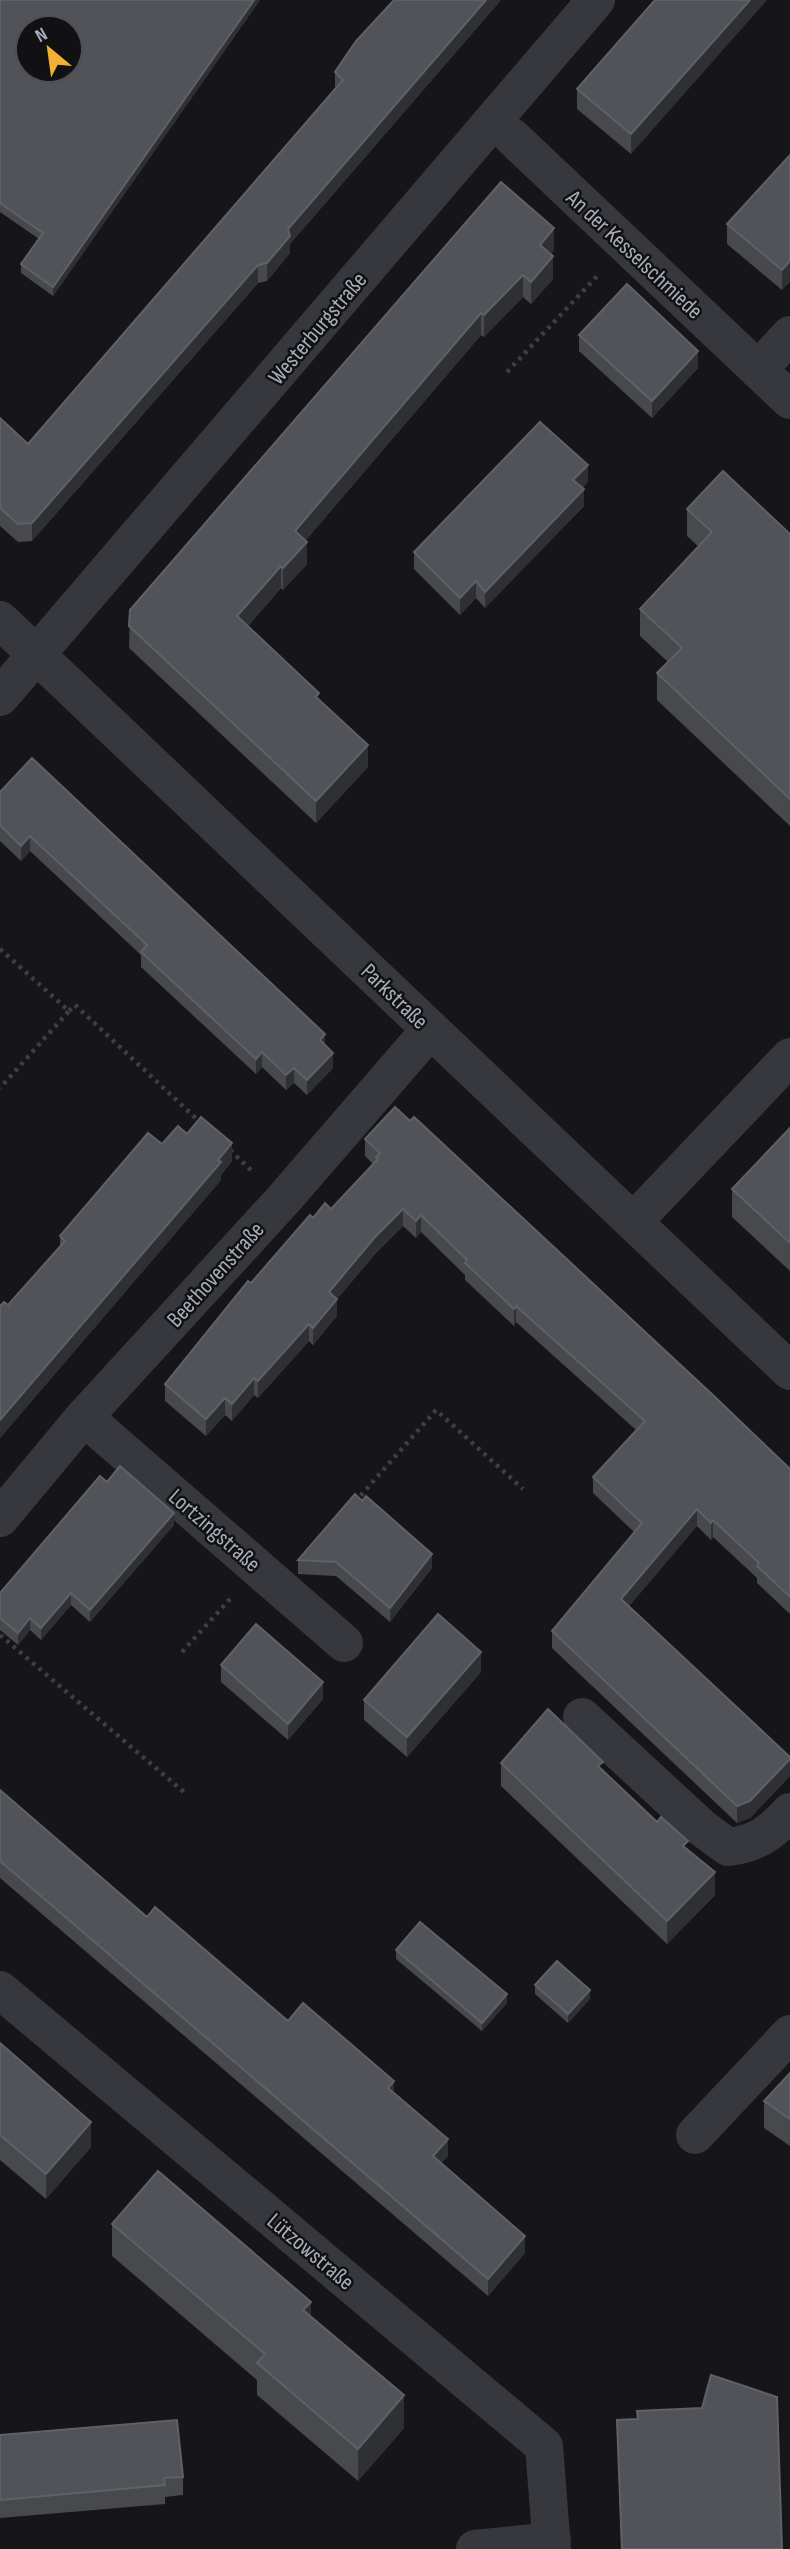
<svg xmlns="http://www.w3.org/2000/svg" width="790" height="2549" font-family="'Sofia Sans Condensed',sans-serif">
  <rect width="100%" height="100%" fill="#161618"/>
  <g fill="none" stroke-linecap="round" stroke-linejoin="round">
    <path stroke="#3d3f44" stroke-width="4.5" stroke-dasharray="3.5 5" stroke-linecap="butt" d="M507,372L599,274
      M0,949L69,1011L0,1088
      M69,1011L75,1005L201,1123
      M230,1150L254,1173
      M355,1502L436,1410L523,1489
      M0,1635L185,1793
      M182,1652L230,1599"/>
    <path stroke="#37383d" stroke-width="38" d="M512,137L790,400
      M758,370L790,335
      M0,620L790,1371
      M0,697L596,0
      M633,1222L790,1057
      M84,1417L344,1643
      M0,1518L84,1417L283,1200L430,1030
      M582,1717L702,1828L728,1847C756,1844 771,1833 790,1812
      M0,1990L544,2446L552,2549
      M695,2135L790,2034
      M475,2549L552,2541"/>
  </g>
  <path fill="#47494d" d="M0,0H260L53,296L21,273V264L39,239L0,212Z
    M501,0L290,244V253L267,281L258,283L32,541L18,542L0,526V418L28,444L335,88V72Z
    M655,0L631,154L577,109V89Z
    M790,155L782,290L727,244V224Z
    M501,182L554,250L551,254L553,279L531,304L523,297L484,337L481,335L306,540L307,564L283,590L281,588L248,626L319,700L368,767L316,823L129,648L130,610Z
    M579,335L698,368L652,418L579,351Z
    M588,482L582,488L584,506L485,608L476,598L460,615L414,569V552Z
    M687,509L790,534V826L657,700V673L668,662L640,636V609L699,547L687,536Z
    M0,792L325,1045L333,1068L307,1095L294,1083L286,1090L262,1067L256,1074L141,967V955L30,851L21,861L0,841Z
    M790,1128V1271L732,1217V1189Z
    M187,1134L232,1161L221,1175V1180L0,1438V1306L8,1305L60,1247V1236L162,1144Z
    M365,1139L790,1469V1614L757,1583V1578L713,1537L711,1540L697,1526L629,1606L790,1757V1776L750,1818L737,1823L552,1648V1631L634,1532L593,1493V1477L636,1430L516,1322L514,1326L465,1280V1275L421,1232L416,1238L403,1226L375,1254L337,1299V1316L313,1345L309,1341L258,1398L254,1395L232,1421L225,1415L206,1436L165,1401V1384L251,1283L313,1218L331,1209L373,1164L365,1156Z
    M107,1482L174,1525L90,1622L71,1605L41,1640L30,1630L18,1645L0,1630V1593Z
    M298,1560L432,1568L390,1622L336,1576L298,1574Z
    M221,1665L323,1699L288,1740L221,1682Z
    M481,1672L407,1757L364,1720V1700Z
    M501,1763L603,1771L688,1850L715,1895L667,1944L501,1786Z
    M0,1790L147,1917L288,2021L394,2093L448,2156L441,2163L525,2253L488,2296L0,1878Z
    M396,1950L507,2003L482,2031L396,1959Z
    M535,1985L590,1999L568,2023L535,1994Z
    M0,2043L91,2147L46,2199L0,2160Z
    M790,2073V2146L764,2128V2101Z
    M112,2224L311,2316L404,2428L358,2481L257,2395V2380L112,2256Z
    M617,2420L782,2549H621Z
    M0,2435L183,2477V2495L165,2497V2504L0,2518Z"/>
  <path fill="#2f3033" d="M254,0H260L53,296V287Z
    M486,0H501L290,244V253L267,281V263L288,229Z
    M750,0H767L631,154V134Z
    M554,228V250L540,267V245Z
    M553,256V279L531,304V282Z
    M790,261V282L782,290V270Z
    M258,265V283L32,541V523Z
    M523,275V297L484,337V315Z
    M481,313V335L295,553V531Z
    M698,351V368L652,418V401Z
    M588,465V482L573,497V480Z
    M584,489V506L485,608V592Z
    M307,542V564L283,590V568Z
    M281,566V588L237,639V616Z
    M476,581V598L460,615V598Z
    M368,745V767L316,823V801Z
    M30,836V851L21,861V846Z
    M325,1034V1049L320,1040Z
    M262,1052V1067L256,1074V1059Z
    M333,1053V1068L307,1095V1080Z
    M294,1068V1083L286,1090V1075Z
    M232,1143V1161L221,1175V1180L0,1438V1420Z
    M403,1209V1226L375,1254L329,1309V1292L375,1237Z
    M421,1215V1232L416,1238V1221Z
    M337,1299V1316L313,1345V1328Z
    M516,1306V1322L514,1326V1309Z
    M309,1324V1341L258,1398V1381Z
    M254,1378V1395L232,1421V1404Z
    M225,1398V1415L206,1436V1419Z
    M697,1509V1526L621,1616V1599Z
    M174,1513V1525L90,1622V1610Z
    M713,1520V1537L711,1540V1523Z
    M432,1554V1568L390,1622V1608Z
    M71,1593V1605L41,1640V1628Z
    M30,1618V1630L18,1645V1633Z
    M481,1652V1672L407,1757V1737Z
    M323,1682V1699L288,1740V1724Z
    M790,1759V1776L750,1818L737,1823V1806Z
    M715,1872V1895L667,1944V1921Z
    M590,1990V1999L568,2023V2014Z
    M507,1994V2003L482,2031V2023Z
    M394,2081V2098L388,2088Z
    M91,2122V2147L46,2199V2174Z
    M448,2139V2156L433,2173V2156Z
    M525,2236V2253L488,2296V2279Z
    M311,2302V2334L303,2310Z
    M404,2395V2428L358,2481V2449Z"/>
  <path fill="#525359" stroke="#5f6168" stroke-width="2" fill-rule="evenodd" d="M0,0H254L53,287L21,264L43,233L0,203ZM28,28H70V70H28Z
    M394,0H486L288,229L290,236L267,263L258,265L32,523L18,524L0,508V418L28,444L343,80L335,72L356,41Z
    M655,0H750L631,134L577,89Z
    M790,155V261L782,270L727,224Z
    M501,182L554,228L540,245L553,256L531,282L523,275L484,315L481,313L295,531L307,542L283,568L281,566L237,616L319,693L316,697L368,745L316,801L129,626L130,610Z
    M627,284L698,351L652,401L579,335Z
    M540,422L588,465L573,480L584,489L485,592L476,581L460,598L414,552Z
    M723,471L790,534V799L657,673L682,648L640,609L712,532L687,509Z
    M32,758L325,1034L320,1040L333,1053L307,1080L294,1068L286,1075L262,1052L256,1059L141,952L147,945L30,836L21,846L0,825V792Z
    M395,1107L410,1121L414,1117L715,1397L790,1469V1597L757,1566L759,1563L713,1520L711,1523L697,1509L621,1599L790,1757V1759L750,1801L737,1806L552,1631L642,1523L593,1477L645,1421L516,1306L514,1309L465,1263L467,1260L421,1215L416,1221L403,1209L375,1237L329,1292L337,1299L313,1328L309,1324L258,1381L254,1378L232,1404L225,1398L206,1419L165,1384L248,1281L251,1283L310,1215L313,1218L325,1203L331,1209L378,1159L376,1157L380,1153L365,1139Z
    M201,1117L232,1143L218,1160L221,1162L0,1420V1306L4,1302L8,1305L65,1241L60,1236L148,1133L162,1144L178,1126L187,1134Z
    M790,1128V1243L732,1189Z
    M120,1466L174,1513L90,1610L71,1593L41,1628L30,1618L18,1633L0,1618V1593L100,1476L107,1482Z
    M355,1494L362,1501L366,1496L432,1554L390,1608L336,1562L298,1560Z
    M438,1614L481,1652L407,1737L364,1700Z
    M256,1624L323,1682L288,1724L221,1665Z
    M548,1709L603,1762L598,1766L657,1822L661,1817L688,1841L683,1846L715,1872L667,1921L501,1763Z
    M0,1790L147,1917L155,1907L288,2021L303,2003L394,2081L388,2088L448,2139L433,2156L525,2236L488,2279L0,1861Z
    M420,1922L507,1994L482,2023L396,1950Z
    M557,1961L590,1990L568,2014L535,1985Z
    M0,2043L91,2122L46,2174L0,2135Z
    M790,2073V2119L764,2101Z
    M158,2171L311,2302L303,2310L404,2395L358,2449L257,2363L265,2354L112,2224Z
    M711,2375L777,2397L782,2549H622L617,2420L638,2419L637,2411L702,2408Z
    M177,2420L183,2477L164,2478L165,2485L0,2500V2435Z"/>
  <g text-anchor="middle" stroke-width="5" stroke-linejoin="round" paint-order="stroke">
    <g font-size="23" fill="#a8adb8" stroke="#111113">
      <text transform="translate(635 254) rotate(43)" y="8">An der Kesselschmiede</text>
      <text transform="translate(317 328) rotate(-50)" y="8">Westerburgstraße</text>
      <text transform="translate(395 996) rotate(44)" y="8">Parkstraße</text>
      <text transform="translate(215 1274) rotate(-48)" y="8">Beethovenstraße</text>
      <text transform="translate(215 1530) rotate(41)" y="8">Lortzingstraße</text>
      <text transform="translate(311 2251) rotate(40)" y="8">Lützowstraße</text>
    </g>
  </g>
  <g transform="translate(49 49) rotate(331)"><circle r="33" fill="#111113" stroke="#4d4f55" stroke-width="2"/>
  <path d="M0-5L12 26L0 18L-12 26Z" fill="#f2b134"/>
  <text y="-10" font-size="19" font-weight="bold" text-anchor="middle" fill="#a8adb8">N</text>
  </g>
</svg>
